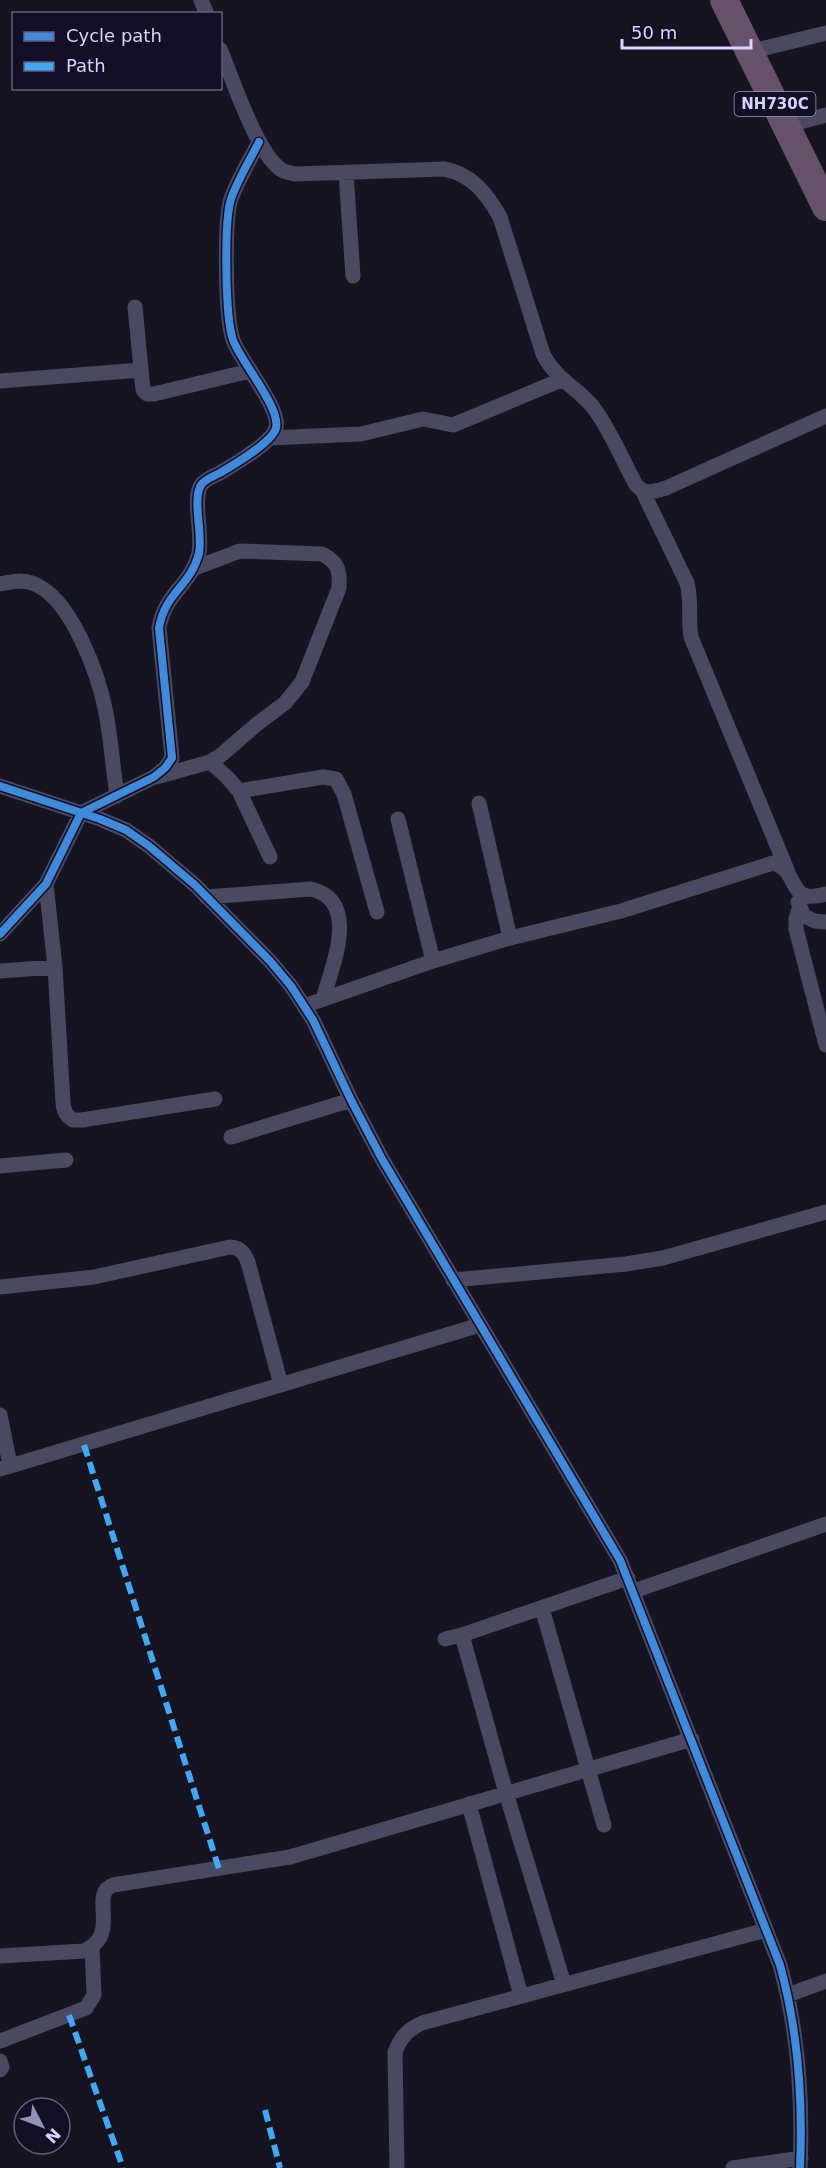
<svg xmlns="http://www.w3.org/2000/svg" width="826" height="2168" font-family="'DejaVu Sans',sans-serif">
  <rect width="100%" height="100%" fill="#161421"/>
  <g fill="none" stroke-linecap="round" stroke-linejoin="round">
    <path stroke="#4a4962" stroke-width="15" d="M201,0L207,14
      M220,49C232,77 257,155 282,170C285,172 291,173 295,174L444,169C472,174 487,194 500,217L543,354C557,382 580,388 596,411C612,434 623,461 636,485C646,495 653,492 666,488L826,416
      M749,52L826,33
      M785,126L826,115
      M346,173L353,276
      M135,307L143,390L147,394H154L250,371
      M0,381L141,370
      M269,438L361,434L423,419L453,425L561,380
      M643,492L687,583C692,601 688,619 691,637L788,872
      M0,584C10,582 22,579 32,583C71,596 99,676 106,713C111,740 113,768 117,796
      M210,762L227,777L239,791L270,857
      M156,777L210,762L220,756L257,724L285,703L302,682L339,588C340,570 338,562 322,554L240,551L195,568
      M0,786L100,819L126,830L149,846L195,885L270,961L291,986L313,1020L351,1100L382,1159L620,1560L780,1965C798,2030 803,2100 800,2168
      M239,791L323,777L336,779L344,794L377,912
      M479,803L510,938
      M398,819L433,961
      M46,884L55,967L63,1103C64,1111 66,1116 73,1120H82L215,1099
      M206,897L311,889C361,901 332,966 323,999
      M798,902L804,916L815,921L826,922
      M799,909L796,919V929L826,1045
      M0,934L46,884L81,813L154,777L165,768L172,758L159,628C165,592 191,586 199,553C203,535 192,499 201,485C205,479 214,476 220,473C233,465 272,443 276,428C281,408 241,362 233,340C225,317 224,221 231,199C238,179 250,160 259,142
      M0,971L55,967
      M304,1006L433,961L510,938L621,911L773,863C801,870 785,906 826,894
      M231,1137L351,1100
      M0,1166L66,1160
      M453,1280L626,1264L663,1258L826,1212
      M0,1287L94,1277L230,1247C241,1248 244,1253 248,1262L281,1385
      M0,1415L10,1465
      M0,1469L480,1325
      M634,1591L826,1524
      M542,1608L604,1825
      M462,1635L506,1793L564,1984
      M445,1639L462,1635L628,1578
      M469,1804L521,1996
      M0,1956L84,1951C122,1934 88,1894 113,1885L290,1857L692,1739
      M788,1995L826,1981
      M0,2041L86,2008L94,1995L92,1947
      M0,2061L2,2067L0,2070
      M397,2168L395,2052C401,2037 407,2030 422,2023L766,1930
      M733,2168L801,2158"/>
    <path stroke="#67516a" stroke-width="28" d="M724,0L826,207"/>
    <path stroke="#3fa9f5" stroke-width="6" stroke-dasharray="12 6" stroke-linecap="butt" d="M84,1445L219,1869
      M69,2015L123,2168
      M265,2110L280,2168"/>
    <defs>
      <path id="cycleway" d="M0,786L100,819L126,830L149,846L195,885L270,961L291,986L313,1020L351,1100L382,1159L620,1560L780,1965C798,2030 803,2100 800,2168
        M0,934L46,884L81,813L154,777L165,768L172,758L159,628C165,592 191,586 199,553C203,535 192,499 201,485C205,479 214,476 220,473C233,465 272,443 276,428C281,408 241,362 233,340C225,317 224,221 231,199C238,179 250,160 259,142"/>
    </defs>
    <use href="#cycleway" stroke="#130f26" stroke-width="11"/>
    <use href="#cycleway" stroke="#408adc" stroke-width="8"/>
  </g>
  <g text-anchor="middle" stroke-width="5" stroke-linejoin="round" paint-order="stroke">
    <rect fill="#130f26" stroke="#9e99be" stroke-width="1.5" x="734.5" y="92" width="81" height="24" rx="4.5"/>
    <g font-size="15" font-weight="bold" fill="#d9d4ff">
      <text x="775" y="109">NH730C</text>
    </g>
  </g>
  <rect x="12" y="12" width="210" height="78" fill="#130f26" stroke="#625e7d" stroke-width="1.5"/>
  <rect x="24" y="32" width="30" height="9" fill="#408adc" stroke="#625e7d" stroke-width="1.5"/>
  <text x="66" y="42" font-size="18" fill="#d9d4ff">Cycle path</text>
  <rect x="24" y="62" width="30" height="9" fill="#3fa9f5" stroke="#625e7d" stroke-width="1.5"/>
  <text x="66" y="72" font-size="18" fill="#d9d4ff">Path</text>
  <g transform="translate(42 2126) rotate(132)"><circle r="28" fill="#130f26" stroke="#625e7d" stroke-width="1.5"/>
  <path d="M0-4.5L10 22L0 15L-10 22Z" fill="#9591b1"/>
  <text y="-9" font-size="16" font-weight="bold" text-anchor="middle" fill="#d9d4ff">N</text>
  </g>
  <path d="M622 39v9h129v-9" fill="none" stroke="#d9d4ff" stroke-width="3"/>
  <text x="631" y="39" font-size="18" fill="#d9d4ff" stroke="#130f26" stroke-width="4.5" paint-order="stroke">50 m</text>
</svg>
